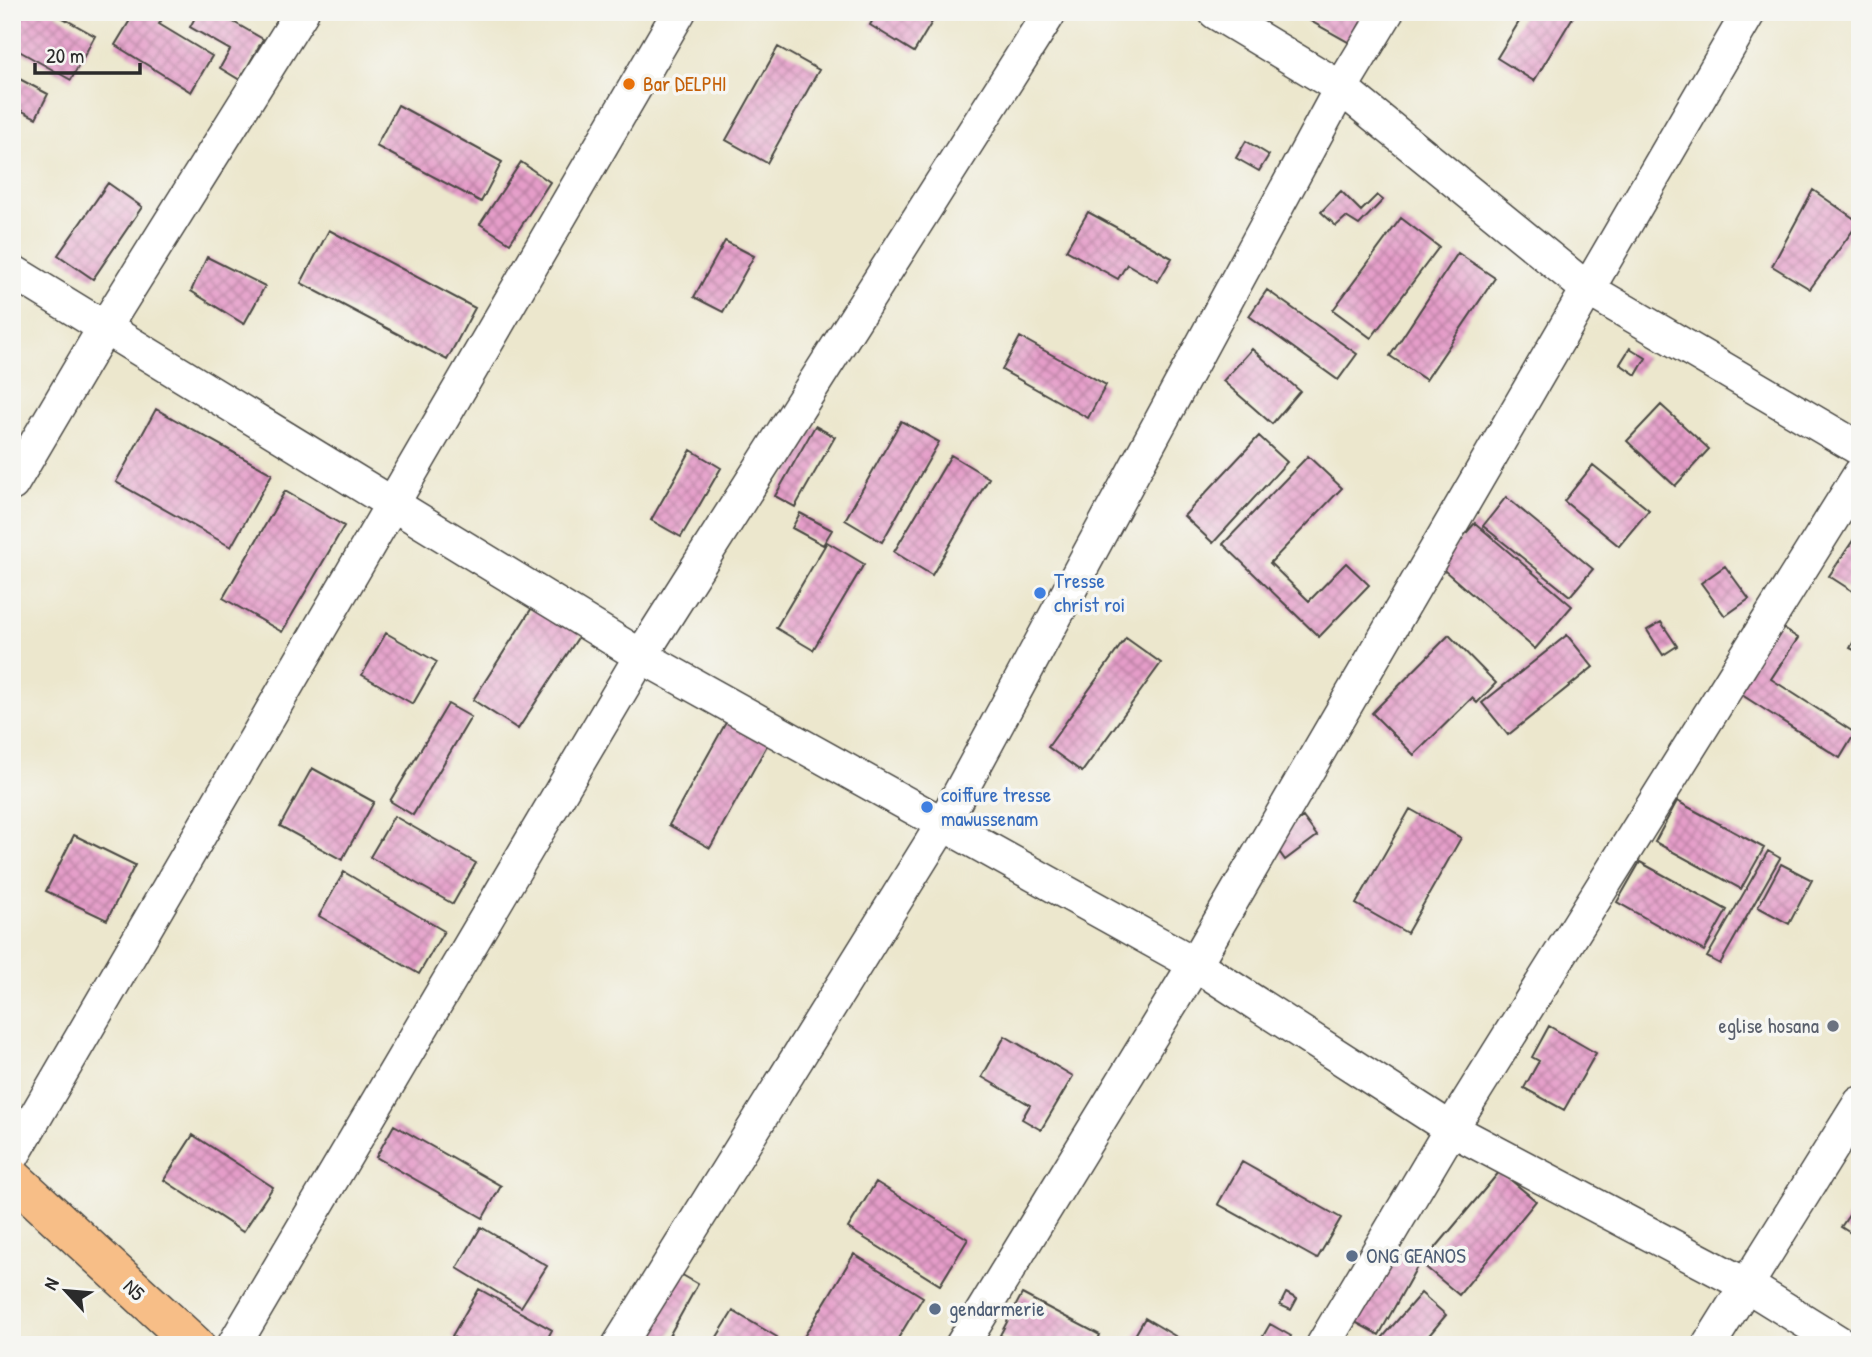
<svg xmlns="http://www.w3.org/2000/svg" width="1872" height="1357" font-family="'Patrick Hand',sans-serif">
  <defs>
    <pattern id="building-cross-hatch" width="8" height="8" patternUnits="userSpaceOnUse" patternTransform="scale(1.75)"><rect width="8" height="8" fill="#e59dc9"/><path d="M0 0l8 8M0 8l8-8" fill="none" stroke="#ba80a3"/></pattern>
  </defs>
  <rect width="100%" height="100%" fill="#f6f6f2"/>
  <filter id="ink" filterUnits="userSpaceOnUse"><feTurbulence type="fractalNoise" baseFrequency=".0143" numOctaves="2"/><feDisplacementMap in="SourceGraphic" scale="14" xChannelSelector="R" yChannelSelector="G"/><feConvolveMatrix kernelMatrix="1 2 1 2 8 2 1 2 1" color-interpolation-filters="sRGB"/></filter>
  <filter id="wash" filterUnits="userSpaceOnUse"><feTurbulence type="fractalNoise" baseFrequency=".00686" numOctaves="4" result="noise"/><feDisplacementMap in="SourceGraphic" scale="28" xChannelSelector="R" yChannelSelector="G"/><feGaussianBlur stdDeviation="1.57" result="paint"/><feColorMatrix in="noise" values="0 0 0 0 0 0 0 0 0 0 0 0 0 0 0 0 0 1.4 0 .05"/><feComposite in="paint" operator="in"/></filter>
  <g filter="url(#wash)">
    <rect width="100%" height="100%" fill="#ece7cd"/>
    <g id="blocks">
      <path fill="url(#building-cross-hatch)" d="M12,12H52L95,36L71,80L12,47Z
        M135,12H167L159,24L212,56L191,92L115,45Z
        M198,12H216L263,39L240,80L220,68L230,50L190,27Z
        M877,12H938L914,52L870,25Z
        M1311,12H1366L1350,43L1307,19Z
        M1525,12H1576L1534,81L1497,58Z
        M778,47L819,70L767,163L726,140Z
        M12,75L48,94L36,118L12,106Z
        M398,105L502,162L481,202L376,146Z
        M1246,141L1269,155L1259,171L1236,158Z
        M521,162L550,182L510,243L480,224Z
        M108,183L142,207L93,279L58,255Z
        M1813,190L1859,222L1810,289L1772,266Z
        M1341,191L1361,211L1377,195L1383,200L1359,225L1346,217L1336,226L1321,212Z
        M1088,212L1172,258L1158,282L1127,264L1118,279L1066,250Z
        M1401,218L1439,247L1371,338L1333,310Z
        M329,230L475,308L447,360L301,283Z
        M725,241L754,256L723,312L694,297Z
        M1458,253L1495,278L1426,380L1390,356Z
        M207,257L265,286L244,324L191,291Z
        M1267,290L1357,354L1338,380L1249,316Z
        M1020,337L1106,385L1088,418L1002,370Z
        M1630,348L1646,358L1636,375L1620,364Z
        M1252,349L1300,391L1272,424L1223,381Z
        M1661,405L1709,449L1675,486L1627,441Z
        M156,409L272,474L231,547L116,482Z
        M901,421L939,442L882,542L845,520Z
        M815,426L835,437L795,507L775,496Z
        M1259,436L1287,462L1213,543L1184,516Z
        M691,450L721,468L681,537L651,520Z
        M951,455L989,478L932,575L894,552Z
        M1308,456L1342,488L1270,563L1309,601L1346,563L1369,585L1319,637L1223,544Z
        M1593,465L1649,510L1619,546L1564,501Z
        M285,491L344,526L282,632L223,598Z
        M1506,497L1593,569L1570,596L1483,526Z
        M800,513L832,530L823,545L792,528Z
        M1475,523L1572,606L1535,649L1438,565Z
        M1860,530V596L1829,576Z
        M827,542L864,564L813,650L776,628Z
        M1725,566L1749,599L1725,616L1701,583Z
        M537,600L583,630L518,729L473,700Z
        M1770,620L1798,638L1771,679L1855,733L1840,758L1728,686Z
        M1661,622L1677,646L1663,655L1647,630Z
        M1860,630V653L1850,648Z
        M386,633L437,662L413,704L362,675Z
        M1449,635L1496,683L1477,703L1472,698L1414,755L1372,713Z
        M1567,635L1593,667L1508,735L1482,703Z
        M1126,638L1161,663L1082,772L1048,747Z
        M448,704L471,717L413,815L390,801Z
        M729,717L770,740L710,848L669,825Z
        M312,768L374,802L342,860L280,826Z
        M1677,801L1764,848L1741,889L1655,842Z
        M1410,809L1461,838L1407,933L1356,904Z
        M394,816L476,863L453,904L370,857Z
        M1303,817L1317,836L1285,860L1271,840Z
        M74,835L135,865L107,920L46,891Z
        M1768,851L1780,858L1720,964L1707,957Z
        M1640,862L1727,910L1704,951L1617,902Z
        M1781,864L1812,880L1789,924L1758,907Z
        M344,872L444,931L419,974L319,916Z
        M1549,1026L1596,1053L1564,1110L1524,1088L1539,1061L1532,1057Z
        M1005,1036L1073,1076L1041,1130L1022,1119L1030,1105L982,1077Z
        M394,1125L501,1186L483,1218L376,1157Z
        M193,1135L273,1187L243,1232L164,1180Z
        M1242,1162L1341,1218L1317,1259L1218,1204Z
        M1500,1171L1536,1201L1459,1295L1422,1264Z
        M876,1182L968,1239L940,1285L848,1228Z
        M1860,1199V1239L1841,1227Z
        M481,1227L547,1266L521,1307L457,1268Z
        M1394,1251L1418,1265L1379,1335L1355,1322Z
        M854,1254L923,1297L894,1345H810L802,1340Z
        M672,1269L698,1284L664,1345H647L633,1337Z
        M479,1289L552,1330L544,1345H467L452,1336Z
        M1286,1293L1297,1299L1291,1310L1280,1305Z
        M1421,1293L1446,1315L1421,1345H1376Z
        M1022,1294L1100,1335L1095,1345H1018L1000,1335Z
        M733,1311L777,1337L772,1345H712Z
        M1145,1318L1190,1345H1146L1134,1337Z
        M1270,1324L1291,1336L1285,1345H1258Z"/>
    </g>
  </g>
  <g filter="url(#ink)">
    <use href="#blocks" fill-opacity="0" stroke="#484743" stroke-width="2"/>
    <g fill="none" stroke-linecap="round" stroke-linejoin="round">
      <defs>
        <path id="street" d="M1215,12L1341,88L1586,288L1860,449
          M12,271L641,656L1195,964L1451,1129L1748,1286L1843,1345
          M12,484L103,330L302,12
          M12,1157L679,12
          M234,1345L641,656L1050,12
          M619,1345L943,824L1341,88L1387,12
          M962,1345L1195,964L1749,12
          M1323,1345L1451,1129L1860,474
          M1709,1345L1860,1103"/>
        <path id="primary" d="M12,1177L195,1345"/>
      </defs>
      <use href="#street" stroke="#484743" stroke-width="36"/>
      <use href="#primary" stroke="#484743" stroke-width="41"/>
      <use href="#street" stroke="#fff" stroke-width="33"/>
      <use href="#primary" stroke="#f7be87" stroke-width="38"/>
    </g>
  </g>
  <circle fill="#e8710a" stroke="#f6f6f2" stroke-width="2.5" cx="629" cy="84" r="7"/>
  <g fill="#3f7fe0" stroke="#f6f6f2" stroke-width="2.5">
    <circle cx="1040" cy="593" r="7"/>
    <circle cx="927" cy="807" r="7"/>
  </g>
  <circle fill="#6b7280" stroke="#f6f6f2" stroke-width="2.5" cx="1833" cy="1026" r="7"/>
  <g fill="#5c6f8a" stroke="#f6f6f2" stroke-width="2.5">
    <circle cx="1352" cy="1256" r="7"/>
    <circle cx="935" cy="1309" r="7"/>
  </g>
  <g text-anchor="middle" stroke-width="7" stroke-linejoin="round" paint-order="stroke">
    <g font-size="21" fill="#c56008" stroke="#f6f6f2" text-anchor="start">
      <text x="643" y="91">Bar DELPHI</text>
    </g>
    <g font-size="21" fill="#366cbe" stroke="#f6f6f2" text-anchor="start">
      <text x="1054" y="588">Tresse<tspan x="1054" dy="24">christ roi</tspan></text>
      <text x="941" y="802">coiffure tresse<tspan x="941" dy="24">mawussenam</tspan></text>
    </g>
    <g font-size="21" fill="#5b616d" stroke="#f6f6f2" text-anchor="end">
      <text x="1819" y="1033">eglise hosana</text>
    </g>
    <g font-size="21" fill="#4e5e75" stroke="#f6f6f2" text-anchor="start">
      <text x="1366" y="1263">ONG GEANOS</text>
      <text x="949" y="1316">gendarmerie</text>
    </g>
    <g font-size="21" fill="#2b2b2b" stroke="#f6f6f2">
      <text transform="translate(134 1290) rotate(43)" y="7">N5</text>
    </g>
  </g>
  <rect width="1872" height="1357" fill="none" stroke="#f6f6f2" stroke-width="42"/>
  <g transform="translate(66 1291) rotate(296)" stroke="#f6f6f2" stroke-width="5" paint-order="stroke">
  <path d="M0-5L12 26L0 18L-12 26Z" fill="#2b2b2b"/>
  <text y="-10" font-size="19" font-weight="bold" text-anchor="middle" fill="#2b2b2b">N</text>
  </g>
  <path d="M35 63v10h105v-10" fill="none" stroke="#2b2b2b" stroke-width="3.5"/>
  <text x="46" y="63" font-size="21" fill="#2b2b2b" stroke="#f6f6f2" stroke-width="5" paint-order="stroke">20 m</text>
</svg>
